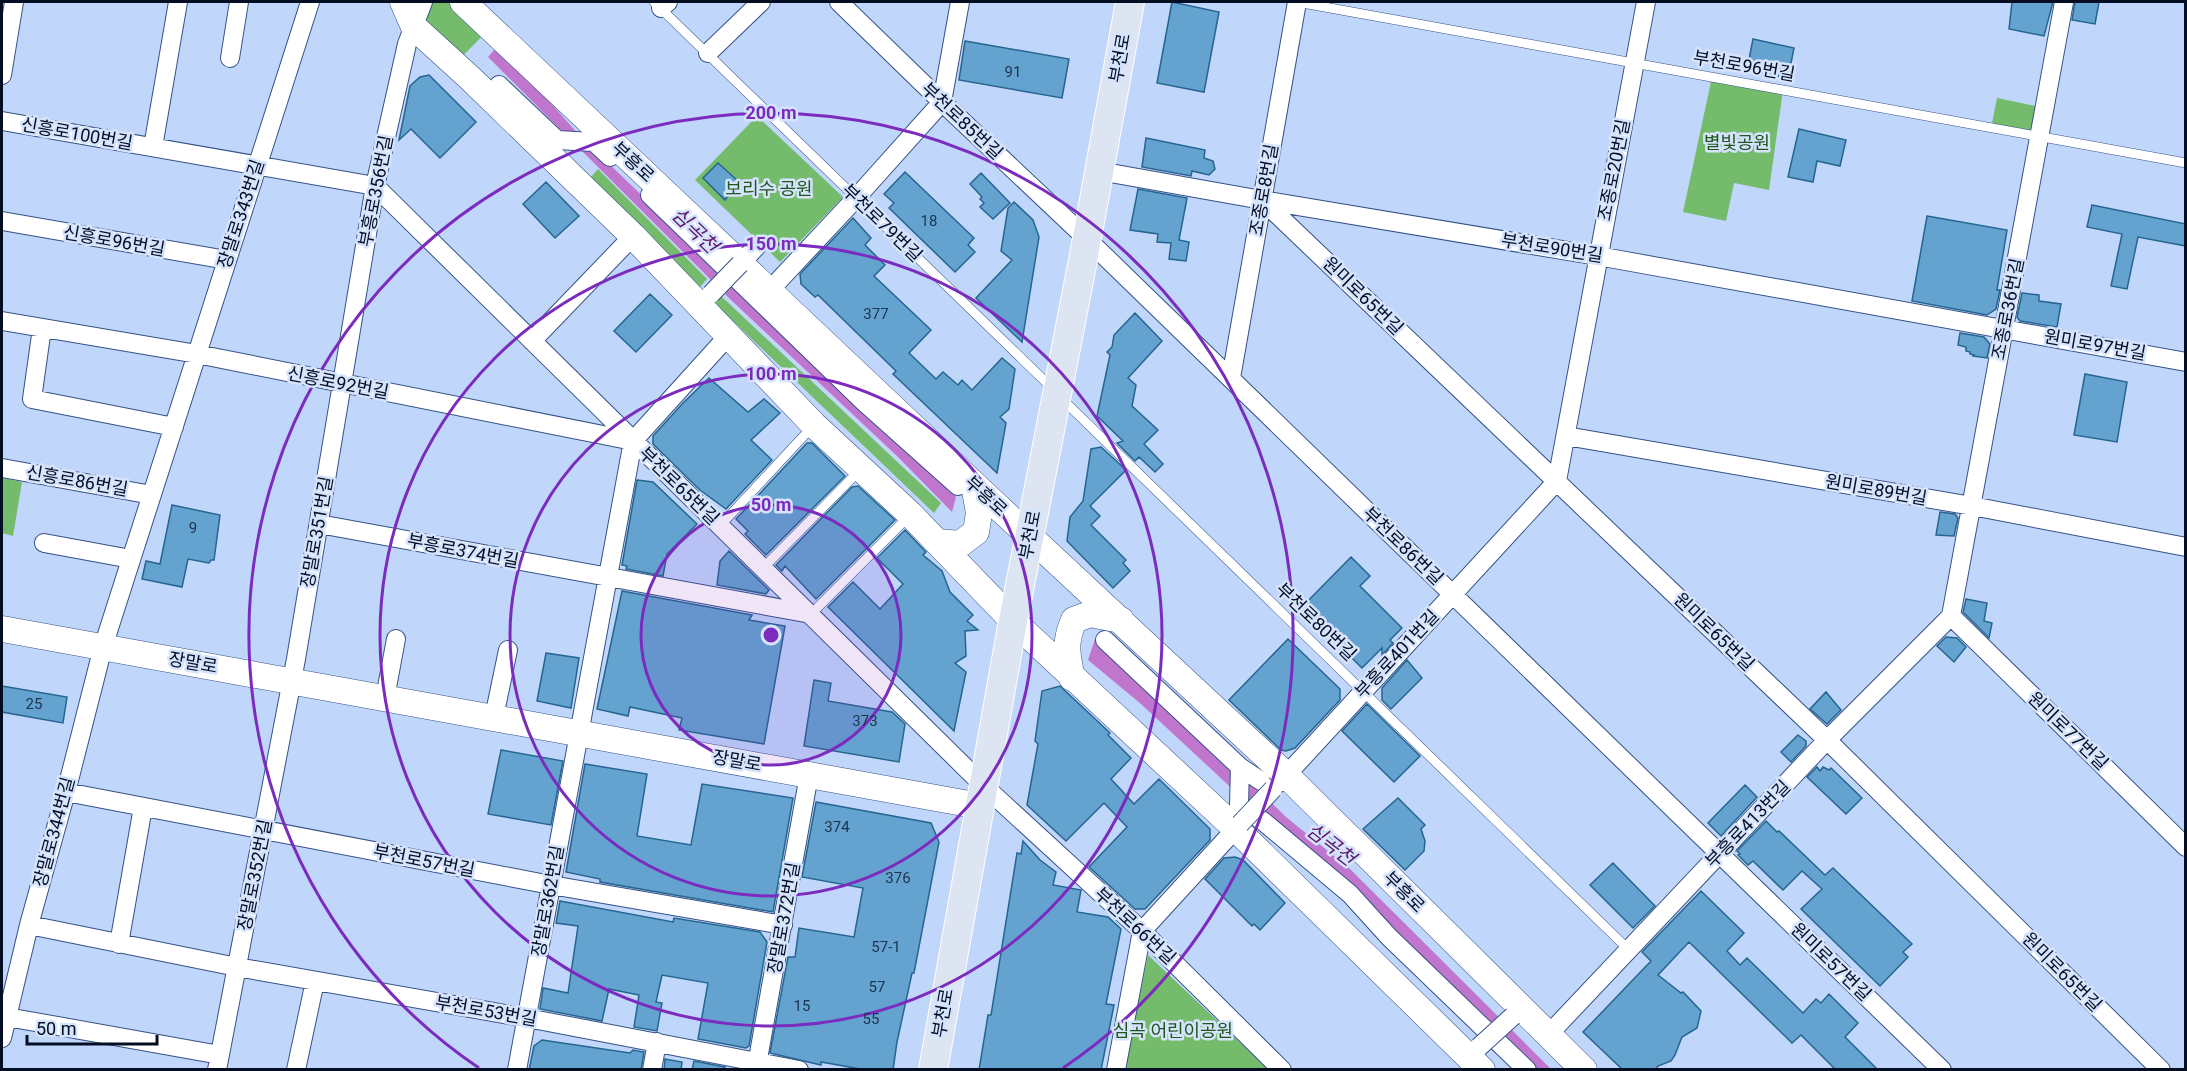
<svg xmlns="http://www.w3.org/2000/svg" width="2187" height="1071" font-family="Roboto,'Noto Sans KR',sans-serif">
  <rect width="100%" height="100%" fill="#c1d6fb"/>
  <path fill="#75bb6c" d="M408,2H461L490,28L455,64Z
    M1712,77L1783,90L1769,190L1734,183L1726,221L1683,212Z
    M1997,98L2045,108L2040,137L1991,128Z
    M757,116L843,197L780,262L695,180Z
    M598,169L707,279L700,287L590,178Z
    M720,295L941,503L934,513L712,301Z
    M2,478L22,482L13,536L2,533Z
    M1148,955L1268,1069L1125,1070Z"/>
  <path fill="#c176ce" d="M495,49L548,100L580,136L956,497L952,512L898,457L730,299L488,57Z
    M1096,636L1142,676L1286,817L1350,869L1551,1069H1534L1141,704L1088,660Z"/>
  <path fill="#64a3d0" stroke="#25658f" stroke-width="1.5" d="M1172,2L1219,12L1204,92L1157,83Z
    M2012,2H2053L2044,36L2009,29Z
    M2075,2H2099L2095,24L2072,20Z
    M1753,39L1794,48L1788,78L1747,70Z
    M965,41L1069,59L1062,98L959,80Z
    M429,75L476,122L440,158L411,129L399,140L410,86L420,77Z
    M1799,129L1846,140L1840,166L1817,161L1813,182L1788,177Z
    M1146,138L1205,150L1204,158L1213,161L1215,169L1209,175L1192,171L1191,176L1142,167Z
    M718,163L738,181L725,200L703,178Z
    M905,172L974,238L968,245L975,252L955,272L889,208L894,203L884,194Z
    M981,173L1010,203L993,219L980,207L984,203L980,199L982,197L970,184Z
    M546,182L579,216L555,238L523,204Z
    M1138,189L1187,198L1179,240L1189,242L1186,261L1169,259L1171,243L1157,242L1158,234L1130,230Z
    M1014,202L1033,220L1039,237L1022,342L976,298L1012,260L1001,251L1008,208Z
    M2092,205L2186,224V246L2138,237L2127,289L2111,286L2122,234L2087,227Z
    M1927,216L2007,230L1997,290H2000L1996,309L1987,315L1912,301Z
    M853,218L871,238L865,245L885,265L874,276L931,330L909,353L936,379L943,372L958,385L962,380L972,390L1002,358L1015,369L1009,409L1000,417L1006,423L997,473L893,374L896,371L818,295L815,297L801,284L800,274Z
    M2022,293L2039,295V301L2061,304L2057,327L2020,321L2017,317Z
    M650,294L672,315L636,352L614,331Z
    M1135,313L1162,341L1128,378L1136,385L1132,406L1158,430L1144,444L1163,464L1155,472L1139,457L1135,461L1117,443L1123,441L1097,416L1110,355L1107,352L1112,347L1114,335Z
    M1960,333L1984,337L1990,344L1987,358L1973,356L1974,355L1970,354V352L1966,351V347L1958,345Z
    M2085,374L2127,382L2117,442L2074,435Z
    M709,378L748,412L764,399L780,413L751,440L772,460L726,509L700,490L653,444V436L683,403Z
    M807,443H812L845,476L766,555L745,534L748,531L736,519Z
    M1101,447L1126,470L1090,506L1100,516L1091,525L1126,560L1123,563L1130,571L1113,588L1067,541L1070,517L1083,501L1091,449Z
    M637,480L653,482L697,524L667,554L663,576L626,569L627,566L622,565Z
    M858,486L895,520L816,599L785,566L782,571L776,565L852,487Z
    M172,505L220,515L214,560H211L209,563L188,559L182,587L142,579L146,561L160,564Z
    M1940,512L1955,514L1958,518L1954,536L1936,535Z
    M905,530L926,552L923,555L942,571L950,592L973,615L967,621L978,630L965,631L966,656L955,663L966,672L954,731L828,607L853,582L880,609L903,584L877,558Z
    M729,551L769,590L766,594L717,585L720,561Z
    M1351,557L1370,576L1360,586L1402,628L1390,640L1393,643L1382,655V648L1362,668L1301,608Z
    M622,591L752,615L749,620L785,626L764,744L679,730L682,718L630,707L628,716L597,709Z
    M1966,599L1987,603L1984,621L1992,623L1989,638L1963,612Z
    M1946,637L1957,638L1966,647L1954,662L1937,646Z
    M1288,639L1340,689V700L1295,748L1286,751L1281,750L1229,700Z
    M546,653L579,658L571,708L537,701Z
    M1407,660L1422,678L1391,709L1382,700V688Z
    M814,680L831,683L828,701L892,712L905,724L899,762L804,746Z
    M2,686L67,697L63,723L2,712Z
    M1060,686L1110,733L1108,735L1131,758L1111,779L1134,804L1159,779L1210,829V840L1145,909H1135L1089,867L1127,827L1104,803L1066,841L1027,805L1038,744L1035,741L1042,691Z
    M1826,692L1841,710L1827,724L1810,709Z
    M1367,704L1420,756L1394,782L1342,731Z
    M1798,735L1806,741V746L1791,762L1781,752Z
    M501,750L563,761L551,825L488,814Z
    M585,764L647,774L637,836L691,845L702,784L793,798L773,912L600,882V879L566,872Z
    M1817,767L1820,771L1823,767L1829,770L1831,768L1862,798L1846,814L1807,777Z
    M1745,785L1757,797L1721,836L1708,823Z
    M1398,798L1425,825L1421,829L1425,841L1424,851L1405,870L1363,829Z
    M816,802L931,823L939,842L914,973H912L897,1042L893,1070H866L821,1062V1065L770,1053L788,957H795L799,928L854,937L863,888L802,877Z
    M1766,821L1777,832L1779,831L1825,875L1833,868L1912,944L1903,952L1908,957L1880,986L1801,909L1822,889L1802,871L1783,890L1753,861L1748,865L1738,855L1740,854L1737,851Z
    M1023,841L1040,860L1056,872L1053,885L1081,890L1077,912L1108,917L1121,929L1106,1004L1114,1005L1101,1070H979L988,1015H991L1017,853L1021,854Z
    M1235,857L1243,860L1285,903L1260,930L1254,924L1252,926L1205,879L1224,858Z
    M1613,863L1655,906L1633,928L1590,885Z
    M1701,891L1744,933L1727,951L1740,965L1747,958L1803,1013L1816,999L1821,1003L1829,994L1858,1023L1845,1037L1878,1070H1836L1801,1035L1792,1043L1689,942L1658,975L1681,993L1683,992L1701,1011L1697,1028L1682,1037L1675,1055L1671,1061L1658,1066L1655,1070H1623L1583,1032L1651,961L1642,952Z
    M560,901L673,922L674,918L760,932L767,942L749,1046L746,1048L698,1039L708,983L662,975L656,1002L662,1003L657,1031L634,1027L639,995L609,989L602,1021L540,1009L543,988L568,993L578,926L556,923Z
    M542,1040L630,1053L633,1050L644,1052L641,1070H529L534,1046Z
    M665,1059L682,1062L681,1070H664Z
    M694,1061L725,1067L722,1070H692Z"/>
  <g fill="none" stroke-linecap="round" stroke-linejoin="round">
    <defs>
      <path id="lane" d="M654,2L1053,389
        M1297,2L2186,163
        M1062,399L1628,949
        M720,526L812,427
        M763,568L861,469
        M811,614L909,516"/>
      <path id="street" d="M839,2L942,102L1087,239L1942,1070
        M661,8L668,2
        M708,53L761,2
        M230,58L239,2
        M2,75L14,2
        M499,85L557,140L594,142L610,157
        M2,121L375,186
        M153,147L178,2
        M1099,171L1262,200L1598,256L2186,362
        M375,186L984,786L1142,931L1282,1070
        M650,195L864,402L958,486
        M1262,200L1827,740L2161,1070
        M2,221L227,260
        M740,264L757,246
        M769,291L856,198L942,102L960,2
        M2,321L197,354L633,441
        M42,328L32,399L174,427
        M532,341L633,236
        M1231,378L1297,2
        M1566,436L1972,506L2186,547
        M2,468L152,495
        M319,524L811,614
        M44,543L131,559
        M1951,616L2064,2
        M1951,616L2186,847
        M1105,640L1240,767L1261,781
        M385,698L396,639
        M494,717L508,650
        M1240,767L1239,805L1264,822L1350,894L1389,937L1527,1070
        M1279,783L1557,481L1646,2
        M66,792L551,885L783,925
        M29,925L237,967L527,1018L799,1070
        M119,944L143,807
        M7,1017L220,1055
        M1548,1035L1827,740L1951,616
        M2,1038L29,925L66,792L103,647L310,2
        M217,1070L296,659L375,186L407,44L423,2
        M296,1070L315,981
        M517,1070L633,441L728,336
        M652,1070L657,1042
        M756,1070L809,775
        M1116,1070L1142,931L1240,824"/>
      <path id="secondary" d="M403,2L414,27L471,79L633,236L814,425L910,514L1013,621L1236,829L1482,1070
        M463,2L997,506L1286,775L1584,1070
        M937,542L960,544L976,532L979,513L974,485
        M2,629L980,806
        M1072,678C1067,655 1064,642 1074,620L1090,614L1121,620"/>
      <path id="primary" d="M933,1070L1013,621L1083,260L1130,2"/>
    </defs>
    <use href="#lane" stroke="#355286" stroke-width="10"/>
    <use href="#street" stroke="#355286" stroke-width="20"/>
    <use href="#secondary" stroke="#355286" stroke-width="27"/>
    <use href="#primary" stroke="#fff" stroke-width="30"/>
    <use href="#lane" stroke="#fff" stroke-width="9"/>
    <use href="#street" stroke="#fff" stroke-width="18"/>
    <use href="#secondary" stroke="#fff" stroke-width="26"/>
    <use href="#primary" stroke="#dde5f3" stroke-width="28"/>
    <defs>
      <path id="street-bridge" d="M711,294L740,264
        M1240,824L1273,789
        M1479,1047L1513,1016"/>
    </defs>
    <use href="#street-bridge" stroke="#355286" stroke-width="20" stroke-linecap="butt"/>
    <use href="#street-bridge" stroke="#fff" stroke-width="18"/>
  </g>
  <circle cx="771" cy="635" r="130" fill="#7b2cbf" fill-opacity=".12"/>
  <g fill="none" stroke="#7b2cbf" stroke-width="3">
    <circle cx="771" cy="635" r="130"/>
    <circle cx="771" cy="635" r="261"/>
    <circle cx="771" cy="635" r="391"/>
    <path d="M479 1068A522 522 0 1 1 1063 1068"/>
  </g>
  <g text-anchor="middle" stroke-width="5" stroke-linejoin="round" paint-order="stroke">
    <g font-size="15" fill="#1c334e">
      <text x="1013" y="77">91</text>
      <text x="929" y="226">18</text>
      <text x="876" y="319">377</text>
      <text x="193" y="533">9</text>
      <text x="34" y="709">25</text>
      <text x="865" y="726">373</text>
      <text x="837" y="832">374</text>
      <text x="898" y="883">376</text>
      <text x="886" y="952">57-1</text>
      <text x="877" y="992">57</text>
      <text x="802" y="1011">15</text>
      <text x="871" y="1024">55</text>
    </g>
    <g font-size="18" fill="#040e23" stroke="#d5e3fc">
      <text transform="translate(1120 58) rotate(-80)" y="6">부천로</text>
      <text transform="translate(1744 66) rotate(10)" y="6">부천로96번길</text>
      <text transform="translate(962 121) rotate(43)" y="6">부천로85번길</text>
      <text transform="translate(77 134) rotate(10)" y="6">신흥로100번길</text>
      <text transform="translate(633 162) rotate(43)" y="6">부흥로</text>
      <text transform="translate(1614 170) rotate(-79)" y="6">조종로20번길</text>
      <text transform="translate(1264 190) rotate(-80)" y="6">조종로8번길</text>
      <text transform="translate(376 191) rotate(-79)" y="6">부흥로356번길</text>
      <text transform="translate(241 214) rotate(-72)" y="6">장말로343번길</text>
      <text transform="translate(882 223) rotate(44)" y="6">부천로79번길</text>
      <text transform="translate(114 241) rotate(10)" y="6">신흥로96번길</text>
      <text transform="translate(1552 248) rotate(9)" y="6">부천로90번길</text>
      <text transform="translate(1363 296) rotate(44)" y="6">원미로65번길</text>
      <text transform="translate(2008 309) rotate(-79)" y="6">조종로36번길</text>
      <text transform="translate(2095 345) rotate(10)" y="6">원미로97번길</text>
      <text transform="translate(338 383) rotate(11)" y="6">신흥로92번길</text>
      <text transform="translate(77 481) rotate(10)" y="6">신흥로86번길</text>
      <text transform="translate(679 486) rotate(44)" y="6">부천로65번길</text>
      <text transform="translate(1876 490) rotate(10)" y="6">원미로89번길</text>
      <text transform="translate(986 496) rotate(43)" y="6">부흥로</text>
      <text transform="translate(317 532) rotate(-80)" y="6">장말로351번길</text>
      <text transform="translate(1030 535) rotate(-79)" y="6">부천로</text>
      <text transform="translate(1403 546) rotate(44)" y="6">부천로86번길</text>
      <text transform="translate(463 551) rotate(11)" y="6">부흥로374번길</text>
      <text transform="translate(1316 622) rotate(44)" y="6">부천로80번길</text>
      <text transform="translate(1714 632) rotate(44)" y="6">원미로65번길</text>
      <text transform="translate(1397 654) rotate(-47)" y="6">부흥로401번길</text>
      <text transform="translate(193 663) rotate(10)" y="6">장말로</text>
      <text transform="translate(2068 731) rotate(44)" y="6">원미로77번길</text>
      <text transform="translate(737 761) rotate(10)" y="6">장말로</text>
      <text transform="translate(1748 824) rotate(-46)" y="6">부흥로413번길</text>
      <text transform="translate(54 832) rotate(-75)" y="6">장말로344번길</text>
      <text transform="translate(424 861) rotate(11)" y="6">부천로57번길</text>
      <text transform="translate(255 875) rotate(-79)" y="6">장말로352번길</text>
      <text transform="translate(1404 892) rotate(45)" y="6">부흥로</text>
      <text transform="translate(548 901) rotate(-80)" y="6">장말로362번길</text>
      <text transform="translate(784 918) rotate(-80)" y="6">장말로372번길</text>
      <text transform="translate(1135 926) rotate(43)" y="6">부천로66번길</text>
      <text transform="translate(1831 962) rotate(44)" y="6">원미로57번길</text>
      <text transform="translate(2062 972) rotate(45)" y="6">원미로65번길</text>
      <text transform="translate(486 1011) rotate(10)" y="6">부천로53번길</text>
      <text transform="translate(943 1013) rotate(-80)" y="6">부천로</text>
    </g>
    <g font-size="18" fill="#20561a" stroke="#d5e3fc">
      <text x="1737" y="149">별빛공원</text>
      <text x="769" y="195">보리수 공원</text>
      <text x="1173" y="1037">심곡 어린이공원</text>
    </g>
    <g font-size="20" font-style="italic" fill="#5e196a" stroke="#d5e3fc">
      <text transform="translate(695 230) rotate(44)" y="7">심곡천</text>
      <text transform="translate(1331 844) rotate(38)" y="7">심곡천</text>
    </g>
  </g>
  <circle cx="771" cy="635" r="9" fill="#7b2cbf" stroke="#d5e3fc" stroke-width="3"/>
  <g font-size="18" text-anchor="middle" font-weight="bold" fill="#7b2cbf" stroke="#d5e3fc" stroke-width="5" stroke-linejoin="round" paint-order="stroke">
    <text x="771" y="119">200 m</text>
    <text x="771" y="250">150 m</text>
    <text x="771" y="380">100 m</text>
    <text x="771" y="511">50 m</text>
  </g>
  <rect width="2187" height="1071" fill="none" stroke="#040e23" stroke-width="6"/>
  <path d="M27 1035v9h130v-9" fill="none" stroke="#040e23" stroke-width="3"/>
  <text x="36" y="1035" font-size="18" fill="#040e23" stroke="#d5e3fc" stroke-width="4.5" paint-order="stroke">50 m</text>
</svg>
